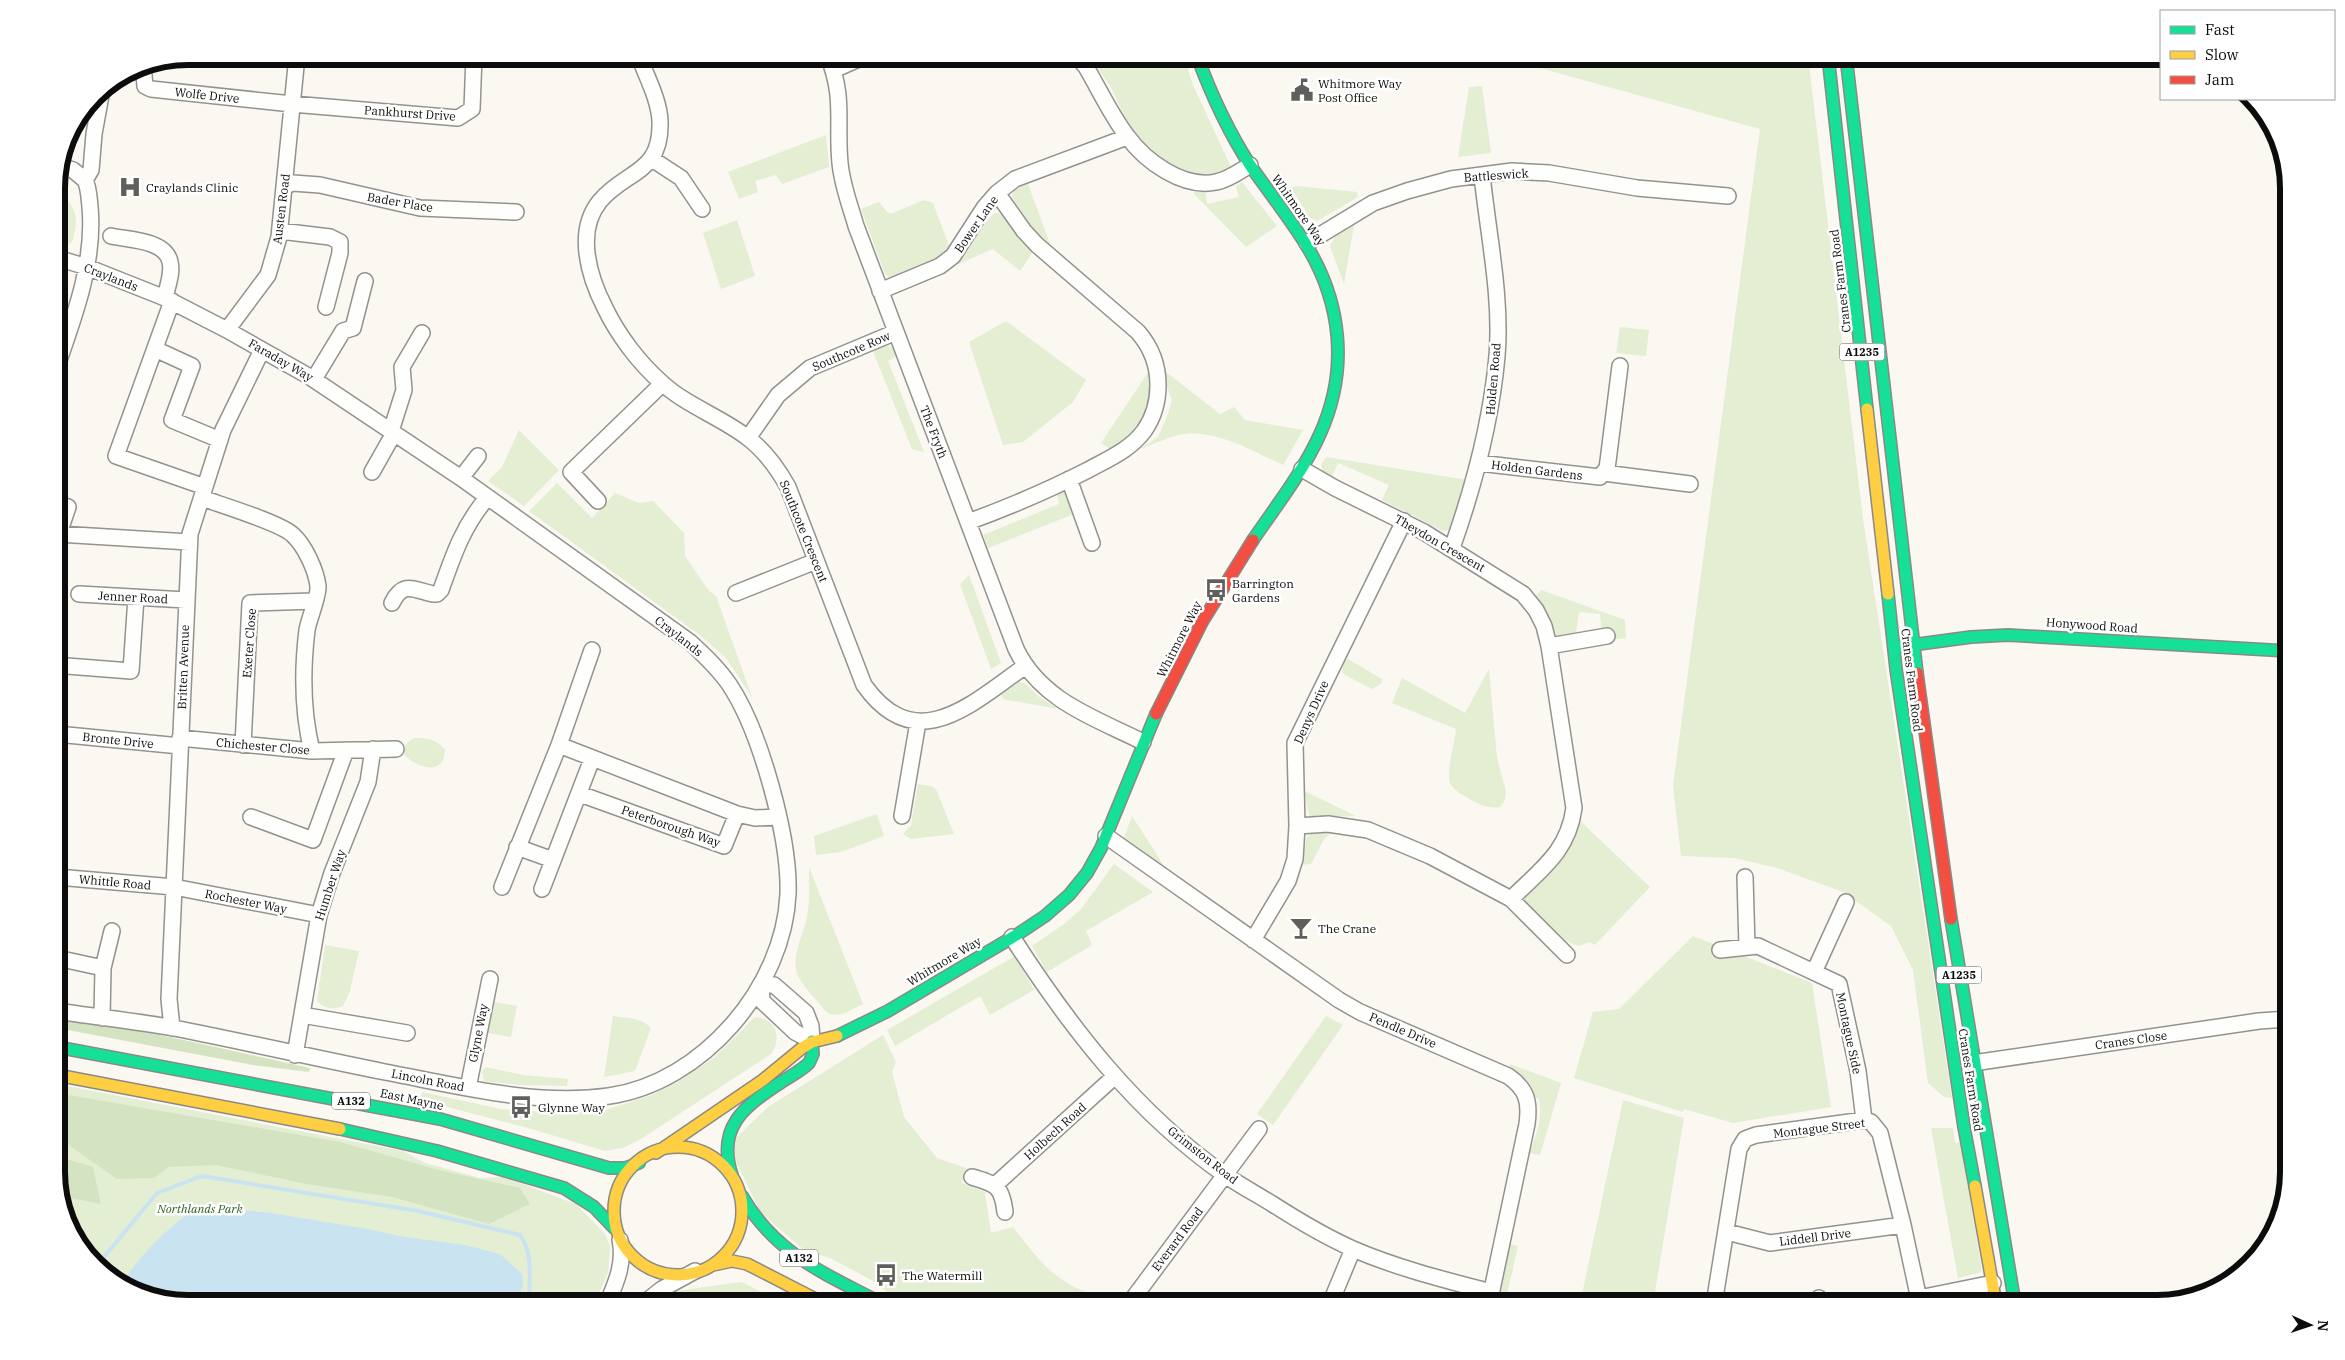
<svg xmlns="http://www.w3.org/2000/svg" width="2345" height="1360" viewBox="0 0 2345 1360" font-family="'IBM Plex Serif',serif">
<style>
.green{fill:#e3eed3}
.forest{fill:#d4e4c2}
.water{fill:#cae3f1}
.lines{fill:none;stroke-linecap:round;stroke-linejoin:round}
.stream{stroke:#cae3f1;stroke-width:4}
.street-casing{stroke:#93928f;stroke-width:18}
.fast-casing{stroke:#8a8986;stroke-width:14}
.slow-casing{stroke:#8a8986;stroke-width:14}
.jam-casing{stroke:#8a8986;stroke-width:14}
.street{stroke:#fefefd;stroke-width:15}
.fast{stroke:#16e098;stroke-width:11}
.slow{stroke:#ffcf43;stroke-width:11}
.jam{stroke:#f24e42;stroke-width:11}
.labels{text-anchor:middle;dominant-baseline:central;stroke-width:5;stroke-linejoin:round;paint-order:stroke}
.shield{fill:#fff;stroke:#555;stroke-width:1}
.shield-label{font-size:11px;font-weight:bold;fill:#0c0c0c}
.poi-label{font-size:12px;fill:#0c0c0c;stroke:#fff;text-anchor:start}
.street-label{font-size:12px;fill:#0c0c0c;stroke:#fff}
.park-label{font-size:12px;font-style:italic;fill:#2e5e22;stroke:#fff}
.rim{fill:none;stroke:#0c0c0c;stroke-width:6}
</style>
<rect width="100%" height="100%" fill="#faf8f1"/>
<path class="green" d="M1088,56h96l9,29 38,82c-45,22 -80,-8 -103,-46 -8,-11 -12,-25 -19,-37 -7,-10 -14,-19 -21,-28z
M1497,56h311l55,463 89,579 -8,-1 -16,-14 -15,-113 -22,-44 -48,-34 -66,-24 -43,-10 -53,-2 -8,-70 87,-657z
M1482,86l9,67 -33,4 11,-70z
M826,135l3,32 -47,17 -6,-9 -21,6 3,11 -19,7 -11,-27z
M1242,182l35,44 -31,21 -52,-53 1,-3h10l2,13 32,-7 -3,-11z
M1028,184l24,65c-16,-16 -31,-31 -40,-53l2,-6z
M1297,186l60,6 1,5 -41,24 -7,-3 -19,-30z
M57,188l2,1c17,22 21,25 13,53l-9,5 -6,-1z
M924,200l9,3 18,48c-9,8 -43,27 -55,28 -4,0 -8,-2 -11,-5l-24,-65 18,-7 9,11h5z
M995,213l7,1 4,4 27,34 -13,19 -27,-22 -37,16c14,-13 27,-44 39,-52z
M737,220l18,56 -34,13 -18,-56z
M1354,225l-10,59 -14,-38 5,-9z
M57,271l11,6 -1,13 -3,4 -7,-3z
M1006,321l80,59 -13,22 -50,40 -20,3 -34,-103z
M1620,327l29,3 -3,26 -30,-3z
M886,346l7,1 4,9 -9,5 36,91 -12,-3 -39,-98z
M1149,371c6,20 1,49 -14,63 -7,7 -16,11 -23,16l-11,-7z
M1166,372l54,42 14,-7 11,13 58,10 -20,35c-31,-14 -69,-38 -105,-30 -14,4 -27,10 -40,15l20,-13 10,-23 4,-14 -5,-13z
M519,430l40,40 -35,36 -36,-25 14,-14z
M1326,457l141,23 -14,45 -3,5 -7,1 -61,-31 7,-15 -51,-22 -6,13 -9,-4 -2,-7z
M557,483l35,35 23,-25 24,10 14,-2 31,32 1,23 24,35 7,5 36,101 -26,-39 -25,-22 -172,-125z
M1060,490c9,3 11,16 14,24l-86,34 -5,-13 76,-31 -2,-12z
M969,575l32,88 -10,6 -31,-85z
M1541,590l84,30 1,18 -15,2 -9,-7 -2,-19 -21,-2 -3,20 -2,4 -16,2c-9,-7 -14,-29 -23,-41z
M1348,659l34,20 -1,5 -9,5 -27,-14 -3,-3 2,-12z
M1489,669l8,90 9,32 -1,9 -5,7c-11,2 -19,-2 -29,-7 -6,-5 -18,-9 -21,-17 -4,-11 5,-42 6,-54l-64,-26 10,-25 63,35z
M1019,682l6,1 13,13 20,13 -55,-10 -2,-4z
M414,738c13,0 22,1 31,12 -1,27 -27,18 -41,5 -1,-9 2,-12 10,-17z
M918,784l13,2 5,3 18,45 -43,5 -8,-5 8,-9z
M1304,791l52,25 -41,1 -6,-2z
M877,814l7,22 -43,16 -25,3 -2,-19z
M1132,816l34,53 -43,-29z
M1580,821l70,66 -55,58 -5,-3 -12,4 -11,-5 -4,1 -40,-41 1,-4 39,-38 8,-13z
M1314,831h18l-9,10 -12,23 -11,1 7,-28z
M1114,864l39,28 -67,39 6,14 -45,27 -15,-26 32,-22 17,-15z
M809,867l54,137c-11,5 -25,16 -37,8 -8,-11 -20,-22 -27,-34 -10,-18 4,-42 8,-60 3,-17 2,-34 2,-51z
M1693,936l119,47 19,124 -98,16 -49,-14 -1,3 -109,-34 19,-66 26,-3z
M325,945l34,6 -9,40 -7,15c-11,4 -18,3 -26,-5z
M1015,956l19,34 -44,25 -10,-19 -85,50 -8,-16z
M494,1002l23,4 -6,31 -23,-4z
M613,1016c13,2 28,1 38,12l-16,43 -31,6z
M1326,1016l17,9 -70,100 -16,-11z
M755,1017c20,1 28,20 16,37l-130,85 -18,9 -18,3 -77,-23 -108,-28 2,-8 79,17 57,4 44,-2 50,-16 29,-15 33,-22z
M883,1035l13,27 -4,10 12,45 33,41 29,10 -4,15 23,9 6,41 22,-6c25,32 39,53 78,67l-3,10h-186l-27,-22 -45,-24 -26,-8 -43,-37 -29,-59 5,-17 31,-30z
M1510,1064l51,19 -21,72 -11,-2c7,-15 14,-37 10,-53 -7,-6 -9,-14 -16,-20 -4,-4 -10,-7 -14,-10z
M485,1067l38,8 45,4 -1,7 -48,-1 -35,-4 -2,-9z
M57,1084l346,67 22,12 55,15 24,-1 72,27 29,30 5,12 -2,27 -14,31h-406l-66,-18 -48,-48 -17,-58z
M1623,1100l61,18 -31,186h-73z
M1931,1128h22l2,15 6,-1 21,130 -24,6z
M1509,1244l9,2 -13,58h-8z
M742,1282l43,22h-129l20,-13z"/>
<path class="forest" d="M57,1015l63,11 190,42 -1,4 -56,-7 -196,-37z
M57,1093l283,49 99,28 81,18 10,16 -41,20 -97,-27 -85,-13 -91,-19 -48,2 -14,11 -37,1 -60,-42z
M57,1156l36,11 8,37 -40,-8 -4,-16z"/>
<path class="water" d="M199,1206l72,7 97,16 36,8 61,8 35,9 22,20 1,11 -5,14 -21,1v4h-309l-66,-18c11,-26 53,-65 77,-80z"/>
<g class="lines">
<path class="stream" d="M99,1263l58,-70 45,-17 216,35 102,24c14,19 9,46 9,69"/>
<defs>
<path id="street" d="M639,56c7,20 20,43 21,65 2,53 -34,49 -60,80 -25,30 -11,76 5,107 13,27 34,55 57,75 25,23 59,34 86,55 17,13 30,31 40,49l76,198c52,73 107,19 160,-18
M828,56c17,42 8,66 12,107 2,22 10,42 16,63l160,423c25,52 79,69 127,93
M1077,56l9,11c13,22 25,48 41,69 18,25 56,53 89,46 12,-2 24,-11 34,-17
M143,65l2,21 6,3 141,15 166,14 14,-9 2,-53
M834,70l31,-14
M652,159l29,19 21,31
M60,166l13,4 12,10
M285,186l8,-3 27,2 100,23 96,4
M280,231l50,6 10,5v11l-14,54
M111,236c18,4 55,4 59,26 3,11 -3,25 -5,36
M1307,243l66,-40 34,-12 44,-12 61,-8 37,2 88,15 91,8
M57,258l30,9 78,31 62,32 83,47 151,101 229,164c14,13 28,26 39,42 31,46 61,154 59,210 -4,93 -86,189 -179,202 -75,10 -150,-10 -224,-24 -70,-14 -140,-30 -211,-44 -38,-7 -78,-11 -117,-17
M880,291l60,-25 13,-10 31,-48 13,-15 18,-14 112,-42
M172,301l-56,155 89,31
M227,330l41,-55 11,-38 18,-181
M155,349l37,17 -20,54 48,20
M57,366c18,-51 38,-105 33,-159 -1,-9 -1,-19 -5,-27l6,-10 3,-36 8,-44
M314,379l29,-48 10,-3 12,-47
M391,431l13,-41 -2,-23 20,-34
M748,438l30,-43 32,-27 86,-36
M1479,463l121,14 7,-9 1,-7 12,-95
M372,472l22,-39
M1604,473l86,11
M461,478l17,-22
M1069,479l23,64
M202,498c19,7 79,25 91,37 12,11 23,35 25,51 1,10 -9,32 -11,44 -5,41 -5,81 5,121
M598,501l-27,-29 91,-88
M57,503l11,4 -11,32
M968,522c41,-15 81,-32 120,-52 20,-11 42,-20 56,-39 10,-14 14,-29 14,-46 0,-20 -7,-38 -20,-53l-101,-87 -13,-14 -27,-38
M58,534l131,8
M1452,548c22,-62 39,-125 45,-192 5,-59 -9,-122 -15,-181
M736,593l80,-32
M79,594l107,6
M392,603c11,-22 20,-14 41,-9h4l4,-4c12,-34 22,-64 46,-92
M1549,646l58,-10
M67,666l64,5 5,-74
M57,734l123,12
M180,738l132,13 84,-2
M243,745l7,-142 64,-2
M559,745l178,69 18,4 23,-1
M580,794l144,52 13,-32
M902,816l16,-94
M251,817l62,23 33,-90
M1297,826l31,-2 40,6 62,26 81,43c30,-30 57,-47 63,-91l-25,-162 -5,-20 -8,-16 -13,-16 -99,-62 -89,-44 -33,-19
M1106,836l233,164 21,12 148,64c19,13 22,26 19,48l-38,180
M517,847l36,13
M57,877l117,10 145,28
M1745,877l2,70
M502,887l57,-142 33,-95
M542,889l50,-130
M1511,899l56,56
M1012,937c58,90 124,176 213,238 16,11 33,20 49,30 25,16 52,32 79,44 44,19 92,31 138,43
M1253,940l35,-59 7,-22 2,-33 -2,-83 109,-222
M1720,950l38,-4 81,38 19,87 6,49
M57,958l46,10 -1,50
M103,968l9,-37
M1814,972l32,-70
M761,984l13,1 32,28 5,13 1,15
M761,984l1,17 33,31 17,9
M302,1015l105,18
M172,1028l-3,-29 21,-465 33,-104 39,-80
M295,1055l24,-140 13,-42 36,-91 5,-33
M1973,1063l286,-42 30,-2
M468,1088l22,-109
M972,1177c24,7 30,9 33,35
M995,1185l119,-108
M1727,1232l43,11 133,-18
M1819,1298l1,6
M1919,1298l74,-15
M1105,1302l9,2
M607,1304c9,-21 18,-41 13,-64
M643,1304l19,-15 33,-18
M1129,1304l130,-175
M1330,1304l23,-55
M1714,1304l25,-155 6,-10 11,-4 108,-15 7,2 9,11 23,92 17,79"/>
<path id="fast" d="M1197,56c14,38 31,75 53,109 18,26 38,51 55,78 37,59 44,127 15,191 -17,38 -44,72 -67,106
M1828,56l39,353
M1846,56l71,617
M1888,594l8,75 68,458 11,59
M1897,647l74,-10 37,-2 281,16
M1951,919l64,385
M837,1036l51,-25 130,-77 27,-18 24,-21 18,-22 14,-25 55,-134
M57,1047l383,72 169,49h16l14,-5
M340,1129l97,22 127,37 30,19 20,21
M732,1175c-16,-47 12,-69 48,-92 10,-7 21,-12 29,-20l4,-9 -1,-13
M742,1196c34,59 84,78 141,108"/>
<path id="slow" d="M1867,409l21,185
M57,1075l283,54
M614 1211a64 64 0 1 1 128 0a64 64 0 1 1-128 0Z
M656,1153l107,-73 39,-32 10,-6 25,-6
M1975,1186l21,118
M713,1265l19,-4 15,3 78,40"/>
<path id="jam" d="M1917,673l34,246
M1156,714l46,-92 51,-82"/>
</defs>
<use href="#street" class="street-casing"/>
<use href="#fast" class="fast-casing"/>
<use href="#slow" class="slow-casing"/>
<use href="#jam" class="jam-casing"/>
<use href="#street" class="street"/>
<use href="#fast" class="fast"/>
<use href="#slow" class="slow"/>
<use href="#jam" class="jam"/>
</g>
<defs>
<symbol id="civic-bare" viewBox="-9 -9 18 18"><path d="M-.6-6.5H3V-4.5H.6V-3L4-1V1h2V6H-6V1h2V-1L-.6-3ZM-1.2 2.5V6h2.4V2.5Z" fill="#5f5f5c" stroke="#fff" stroke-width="2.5" paint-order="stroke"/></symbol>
<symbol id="hospital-bare" viewBox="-9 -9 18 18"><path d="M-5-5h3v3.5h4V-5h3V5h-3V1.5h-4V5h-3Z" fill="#5f5f5c" stroke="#fff" stroke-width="2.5" paint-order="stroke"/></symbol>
<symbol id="bus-bare" viewBox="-9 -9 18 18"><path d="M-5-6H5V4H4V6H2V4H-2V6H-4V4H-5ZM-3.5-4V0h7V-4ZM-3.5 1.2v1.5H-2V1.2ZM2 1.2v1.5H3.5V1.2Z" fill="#5f5f5c" stroke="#fff" stroke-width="2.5" paint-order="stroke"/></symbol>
<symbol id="bar-bare" viewBox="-9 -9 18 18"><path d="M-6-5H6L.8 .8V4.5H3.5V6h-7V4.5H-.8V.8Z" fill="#5f5f5c" stroke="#fff" stroke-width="2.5" paint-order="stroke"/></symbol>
</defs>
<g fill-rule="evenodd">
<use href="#civic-bare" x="1286" y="74" width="32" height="32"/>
<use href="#hospital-bare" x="114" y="171" width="32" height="32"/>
<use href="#bus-bare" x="1200" y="574" width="32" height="32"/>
<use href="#bar-bare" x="1285" y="912" width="32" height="32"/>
<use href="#bus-bare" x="505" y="1091" width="32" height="32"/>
<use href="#bus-bare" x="870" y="1259" width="32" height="32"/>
</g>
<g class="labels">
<g class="shield">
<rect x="1839.5" y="343.5" width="45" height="17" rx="4"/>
<rect x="1936.5" y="966.5" width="45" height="17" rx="4"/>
<rect x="332" y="1092.5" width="38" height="17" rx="4"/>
<rect x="780" y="1249.5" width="38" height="17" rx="4"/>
</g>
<g class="shield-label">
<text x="1862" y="352">A1235</text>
<text x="1959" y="975">A1235</text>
<text x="351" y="1101">A132</text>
<text x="799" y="1258">A132</text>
</g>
<g class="poi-label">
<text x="1318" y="83">Whitmore Way<tspan x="1318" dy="14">Post Office</tspan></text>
<text x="146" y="187">Craylands Clinic</text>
<text x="1232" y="583">Barrington<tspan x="1232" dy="14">Gardens</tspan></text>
<text x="1318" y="928">The Crane</text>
<text x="538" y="1107">Glynne Way</text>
<text x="902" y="1275">The Watermill</text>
</g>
<g class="street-label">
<text transform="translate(207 95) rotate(6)">Wolfe Drive</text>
<text transform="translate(410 113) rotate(4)">Pankhurst Drive</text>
<text transform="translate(1496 175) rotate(-4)">Battleswick</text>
<text transform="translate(400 202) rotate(10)">Bader Place</text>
<text transform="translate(281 209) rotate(-83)">Austen Road</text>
<text transform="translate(1299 210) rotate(55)">Whitmore Way</text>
<text transform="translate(976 224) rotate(-55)">Bower Lane</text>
<text transform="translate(111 277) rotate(21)">Craylands</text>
<text transform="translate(1840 281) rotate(-97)">Cranes Farm Road</text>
<text transform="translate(851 351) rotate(-23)">Southcote Row</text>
<text transform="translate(281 360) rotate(30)">Faraday Way</text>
<text transform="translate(1493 379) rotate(-85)">Holden Road</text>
<text transform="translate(934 432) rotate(69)">The Fryth</text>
<text transform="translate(1537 470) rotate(7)">Holden Gardens</text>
<text transform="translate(804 531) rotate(68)">Southcote Crescent</text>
<text transform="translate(1440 543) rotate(30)">Theydon Crescent</text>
<text transform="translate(133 597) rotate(3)">Jenner Road</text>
<text transform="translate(2092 625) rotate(4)">Honywood Road</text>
<text transform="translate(679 636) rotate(38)">Craylands</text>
<text transform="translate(1179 639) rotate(-63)">Whitmore Way</text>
<text transform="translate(249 643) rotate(-86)">Exeter Close</text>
<text transform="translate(183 667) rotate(-88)">Britten Avenue</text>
<text transform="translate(1912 680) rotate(83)">Cranes Farm Road</text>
<text transform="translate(1311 712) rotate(-66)">Denys Drive</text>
<text transform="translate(118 740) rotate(6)">Bronte Drive</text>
<text transform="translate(263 746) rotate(5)">Chichester Close</text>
<text transform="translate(671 826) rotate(19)">Peterborough Way</text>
<text transform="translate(115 882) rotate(5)">Whittle Road</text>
<text transform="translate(330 885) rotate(-72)">Humber Way</text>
<text transform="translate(246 901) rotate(11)">Rochester Way</text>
<text transform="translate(944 961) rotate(-31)">Whitmore Way</text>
<text transform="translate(1403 1030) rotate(23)">Pendle Drive</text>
<text transform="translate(478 1033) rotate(-79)">Glyne Way</text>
<text transform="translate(1849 1033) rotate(78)">Montague Side</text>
<text transform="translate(2131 1040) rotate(-8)">Cranes Close</text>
<text transform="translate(428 1080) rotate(11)">Lincoln Road</text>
<text transform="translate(1971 1080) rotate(81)">Cranes Farm Road</text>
<text transform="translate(412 1099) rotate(12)">East Mayne</text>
<text transform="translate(1819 1128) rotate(-7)">Montague Street</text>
<text transform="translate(1055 1131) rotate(-42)">Holbech Road</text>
<text transform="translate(1203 1155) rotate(38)">Grimston Road</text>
<text transform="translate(1815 1237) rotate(-7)">Liddell Drive</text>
<text transform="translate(1177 1239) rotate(-53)">Everard Road</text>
</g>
<g class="park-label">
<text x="200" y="1208">Northlands Park</text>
</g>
</g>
<path d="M0 0H2345V1360H0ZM188 65H2157A123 123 0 0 1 2280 188V1172A123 123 0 0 1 2157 1295H188A123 123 0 0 1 65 1172V188A123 123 0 0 1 188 65Z" fill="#fff" fill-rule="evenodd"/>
<path class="rim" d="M188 65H2157A123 123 0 0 1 2280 188V1172A123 123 0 0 1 2157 1295H188A123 123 0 0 1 65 1172V188A123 123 0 0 1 188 65Z"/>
<rect x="2160" y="10" width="175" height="90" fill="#ffffff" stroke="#9e9e9e"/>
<rect x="2170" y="26" width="25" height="8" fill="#16e098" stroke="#9e9e9e"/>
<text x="2205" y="35" font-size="15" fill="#0c0c0c">Fast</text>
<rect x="2170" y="51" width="25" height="8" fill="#ffcf43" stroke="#9e9e9e"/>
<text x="2205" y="60" font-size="15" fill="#0c0c0c">Slow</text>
<rect x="2170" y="76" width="25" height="8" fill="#f24e42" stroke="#9e9e9e"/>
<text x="2205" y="85" font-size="15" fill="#0c0c0c">Jam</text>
<g transform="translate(2310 1325) rotate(93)" stroke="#ffffff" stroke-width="4" paint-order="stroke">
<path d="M0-4L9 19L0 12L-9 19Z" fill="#0c0c0c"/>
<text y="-8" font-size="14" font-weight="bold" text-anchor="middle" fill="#0c0c0c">N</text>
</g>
</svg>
